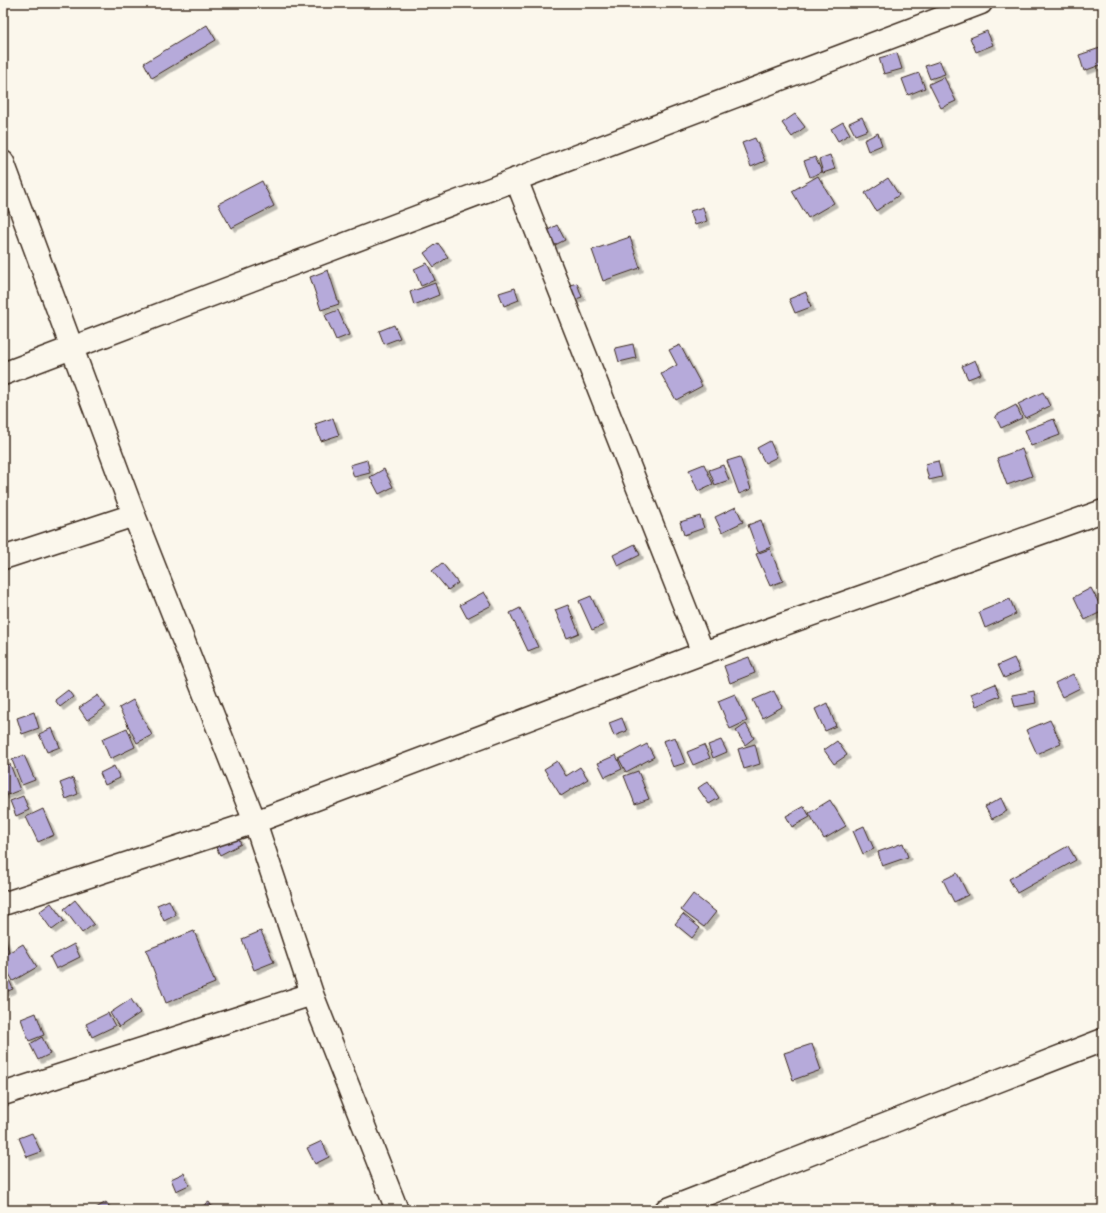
<svg xmlns="http://www.w3.org/2000/svg" width="1106" height="1213" viewBox="0 0 1106 1213" font-family="Mynerve,sans-serif">
<style>
.building{fill:#b6aada;stroke:#3b2a1e;filter:url(#shadow)}
.lines{fill:none;stroke-linecap:round;stroke-linejoin:round}
.minor-casing{stroke:#3b2a1e;stroke-width:25}
.minor{stroke:#fbf7ec;stroke-width:22}
</style>
<defs>
<filter id="shadow"><feDropShadow dx="3.5" dy="3.5" stdDeviation="0" flood-color="#0004"/></filter>
</defs>
<rect width="100%" height="100%" fill="#fbf7ec"/>
<filter id="ink" filterUnits="userSpaceOnUse"><feTurbulence type="fractalNoise" baseFrequency=".025" numOctaves="2"/><feDisplacementMap in="SourceGraphic" scale="8" xChannelSelector="R" yChannelSelector="G"/><feConvolveMatrix kernelMatrix="1 2 1 2 8 2 1 2 1" color-interpolation-filters="sRGB"/></filter>
<g filter="url(#ink)">
<path class="building" d="M207,25l9,15 -64,38 -8,-15z
M987,31l6,14 -17,7 -6,-14z
M1103,47v17l-19,7 -5,-16z
M897,53l5,16 -18,5 -5,-16z
M940,61l5,13 -15,5 -5,-13z
M919,73l6,15 -17,7 -6,-16z
M944,77l12,24 -15,7 -12,-24z
M795,114l10,13 -13,10 -10,-14z
M862,117l6,13 -13,5 -6,-12z
M843,122l7,12 -12,7 -7,-12z
M878,133l4,12 -14,6 -4,-11z
M755,138l10,23 -14,6 -9,-24z
M830,155l5,14 -12,4 -4,-14z
M815,157l7,15 -12,5 -6,-16z
M818,176l16,27 -26,15 -16,-27z
M888,178l11,17 -23,16 -11,-18z
M262,181l12,25 -43,22 -13,-24z
M703,207l4,14 -12,4 -5,-14z
M557,225l8,15 -16,8 -8,-14z
M630,237l10,31 -37,13 -11,-31z
M438,243l10,14 -14,10 -10,-14z
M427,263l8,17 -14,6 -7,-17z
M328,270l11,34 -18,6 -11,-33z
M435,283l4,12 -25,10 -4,-13z
M577,283l5,14 -17,6 -5,-15z
M515,288l4,12 -15,6 -5,-13z
M806,292l5,15 -16,6 -6,-14z
M338,310l11,25 -13,5 -11,-25z
M394,325l6,13 -16,6 -5,-13z
M633,344l3,14 -17,4 -4,-14z
M680,345l22,41 -26,14 -15,-26 16,-9 -8,-15z
M975,360l6,14 -13,5 -6,-13z
M1043,392l7,14 -25,12 -7,-14z
M1016,405l6,13 -21,10 -6,-12z
M333,418l6,17 -18,6 -6,-17z
M1054,419l6,16 -29,11 -6,-16z
M770,441l7,16 -12,6 -8,-15z
M1022,449l10,27 -25,9 -10,-27z
M740,457l11,32 -12,5 -12,-33z
M367,460l3,13 -16,4 -4,-12z
M938,461l4,16 -13,3 -4,-16z
M704,464l9,20 -15,7 -9,-21z
M723,465l6,15 -14,5 -6,-15z
M384,469l9,18 -14,7 -9,-17z
M736,507l7,15 -21,10 -7,-15z
M700,516l4,12 -20,7 -4,-13z
M761,520l10,27 -13,5 -10,-27z
M635,544l5,11 -22,11 -5,-11z
M770,549l13,32 -13,5 -14,-32z
M442,563l16,20 -10,7 -16,-19z
M1091,588l12,23 -18,9 -11,-23z
M484,592l8,13 -25,13 -7,-13z
M591,596l13,29 -12,5 -13,-29z
M1010,599l6,15 -31,14 -6,-16z
M568,605l11,28 -12,5 -12,-28z
M520,608l18,39 -10,4 -18,-38z
M749,657l6,16 -25,10 -6,-17z
M1014,658l6,13 -16,7 -6,-13z
M1073,674l7,14 -18,9 -7,-14z
M995,684l5,12 -24,10 -5,-12z
M68,690l5,7 -13,10 -5,-7z
M774,691l8,16 -20,11 -9,-18z
M1034,691l2,12 -21,4 -3,-12z
M735,694l12,27 -17,8 -12,-28z
M98,695l8,12 -19,13 -8,-12z
M133,700l19,35 -15,8 -18,-35z
M827,703l9,23 -11,5 -10,-22z
M34,712l5,16 -17,6 -5,-16z
M622,718l5,13 -13,5 -5,-13z
M1050,720l11,23 -24,11 -11,-24z
M746,724l8,14 -9,7 -9,-14z
M52,728l8,19 -13,5 -8,-18z
M127,728l8,19 -25,12 -8,-20z
M675,737l10,26 -12,4 -10,-26z
M721,740l6,12 -14,6 -5,-13z
M837,741l10,14 -13,9 -10,-14z
M647,744l7,13 -28,15 -7,-13z
M755,744l5,20 -16,5 -6,-20z
M704,745l6,13 -17,7 -6,-13z
M24,755l11,25 -13,5 -10,-25z
M616,755l6,14 -17,8 -7,-14z
M557,761l9,15 14,-9 8,12 -27,17 -17,-27z
M10,764l10,26 -15,6 -2,-4v-26z
M114,766l6,12 -15,7 -5,-12z
M638,771l11,28 -14,5 -11,-28z
M73,778l5,16 -12,5 -6,-16z
M708,781l11,17 -10,6 -11,-16z
M23,796l6,14 -13,6 -6,-15z
M1001,798l6,13 -15,8 -7,-12z
M830,800l16,26 -22,13 -15,-26z
M804,806l6,11 -18,10 -6,-11z
M43,809l11,26 -16,7 -12,-25z
M864,826l10,23 -11,5 -10,-23z
M234,831l7,13 -21,11 -7,-13z
M903,843l5,14 -26,9 -4,-14z
M1068,846l8,14 -59,33 -8,-14z
M957,873l11,22 -14,7 -11,-22z
M693,894l23,18 -12,15 -23,-17z
M75,900l19,24 -12,9 -18,-24z
M169,900l7,15 -12,6 -7,-16z
M51,903l13,18 -12,9 -13,-18z
M683,914l17,14 -8,10 -17,-14z
M194,931l21,52 -49,20 -20,-53z
M261,931l13,31 -20,8 -12,-31z
M3,935l6,16 -6,2z
M23,944l14,23 -24,14 -10,-18v-7z
M74,944l6,13 -24,12 -6,-12z
M8,977l5,12 -10,4v-14z
M131,999l9,14 -21,14 -9,-14z
M36,1013l8,22 -15,6 -8,-22z
M108,1013l7,13 -23,11 -6,-13z
M42,1037l8,17 -12,6 -8,-16z
M812,1044l9,26 -28,10 -9,-27z
M32,1133l9,19 -14,5 -8,-19z
M322,1141l7,16 -14,7 -8,-16z
M184,1173l5,12 -13,6 -5,-12z
M106,1202l6,8h-19z
M209,1202l5,8h-18z"/>
<g class="lines">
<defs>
<path id="minor" d="M3,162l131,353 121,307 57,172 85,216
M516,179l187,474
M3,374l978,-371
M3,558l131,-43
M3,904l252,-82 448,-169 400,-142
M3,1094l309,-100
M666,1210l437,-170"/>
</defs>
<use href="#minor" class="minor-casing"/>
<use href="#minor" class="minor"/>
</g>
</g>
<rect width="1106" height="1213" fill="none" stroke="#fbf7ec" stroke-width="16"/>
<rect x="8" y="8" width="1090" height="1197" fill="none" stroke="#3b2a1e" stroke-width="1.5" filter="url(#ink)"/>
</svg>
